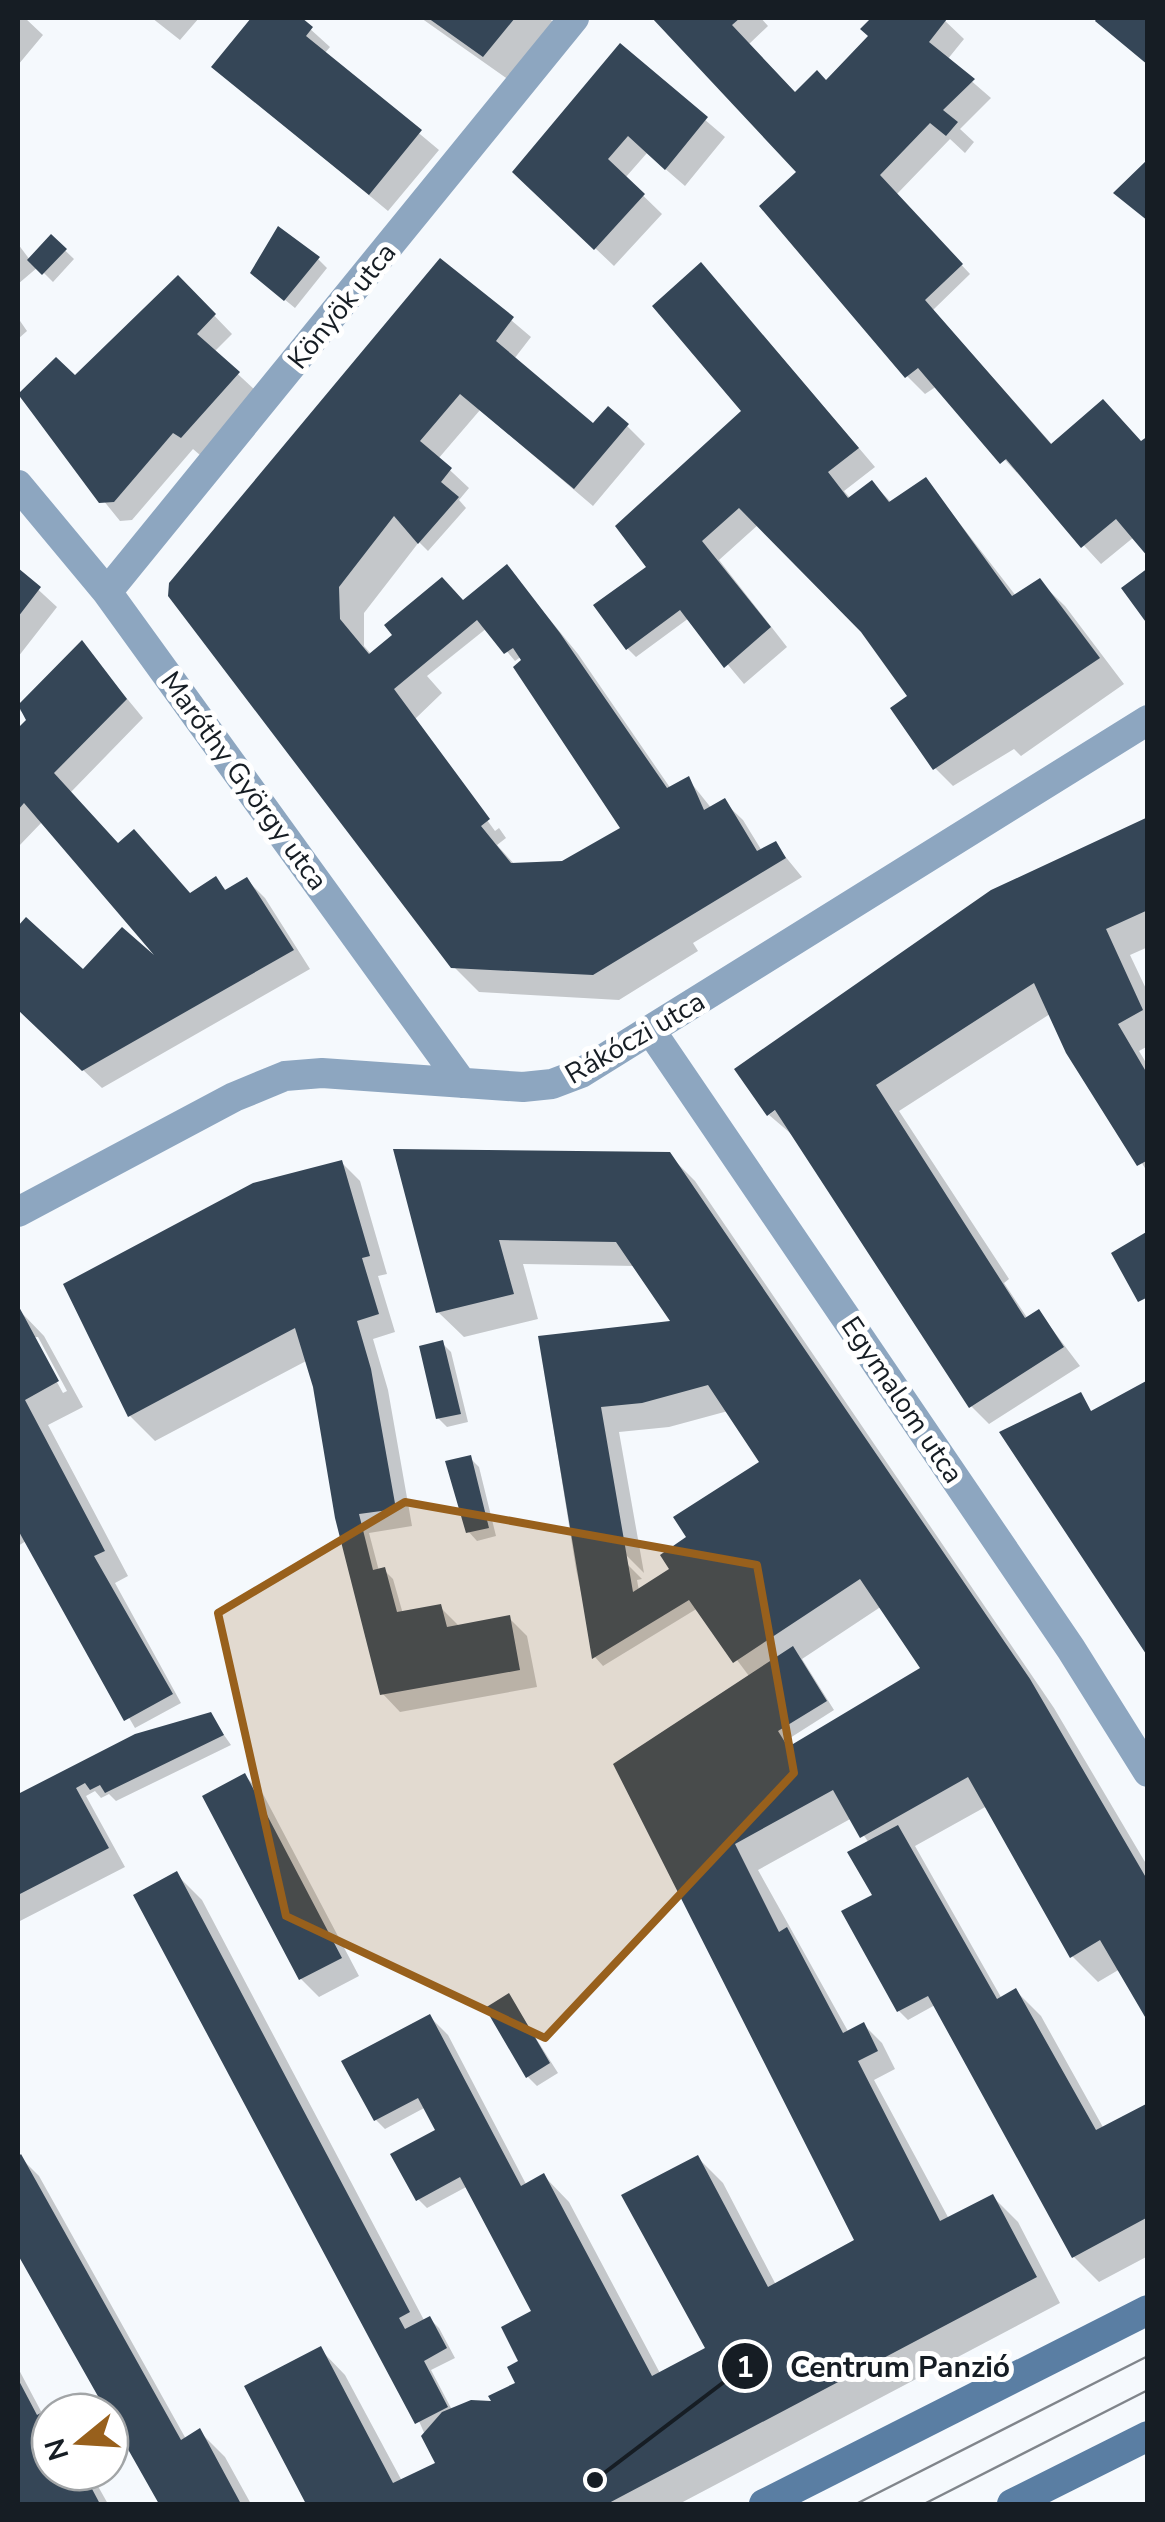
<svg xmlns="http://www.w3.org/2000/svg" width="1165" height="2522" viewBox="0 0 1165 2522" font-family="'Nunito Sans',sans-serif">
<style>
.shadow{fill:#0003;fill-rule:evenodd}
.building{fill:#354657;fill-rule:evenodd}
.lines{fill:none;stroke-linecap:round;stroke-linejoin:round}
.street{stroke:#8da6c0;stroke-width:30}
.secondary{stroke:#5a7ea3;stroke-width:30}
.tram{stroke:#80858b;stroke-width:2.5}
.marked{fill:#98601c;fill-opacity:0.2;stroke:#98601c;stroke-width:8;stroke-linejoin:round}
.labels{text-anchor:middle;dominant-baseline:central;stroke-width:10;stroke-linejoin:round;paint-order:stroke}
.street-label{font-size:28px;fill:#161d24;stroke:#fff}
.leader{fill:none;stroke:#161d24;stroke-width:4}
.callout-dot{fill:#161d24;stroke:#fff;stroke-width:4}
.mark-label{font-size:30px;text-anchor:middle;font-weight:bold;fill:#fff}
.callout-label{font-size:30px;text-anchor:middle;font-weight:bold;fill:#161d24;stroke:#fff;stroke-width:10;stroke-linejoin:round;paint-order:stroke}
</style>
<rect width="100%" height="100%" fill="#f5f9fd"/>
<path class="shadow" d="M18,18h7l18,17 -25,30z
M152,18h47l-19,22z
M254,18h44l32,29 -6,7 115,96 -51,61 -174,-144z
M421,18h128l6,6 -46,56z
M655,18h106l7,8 -20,19 48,50 30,-12 46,-46 -8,-8 10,-11h68l22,21 -17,21 44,38 -31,31 14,13 -9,11 -15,-14 -54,56 74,79 -37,36 201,227 -33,27 -164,-178 -12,8 -18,-18 -108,-204z
M620,47l105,90 -40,49 -38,-33 -22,25 37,36 -48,52 -99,-94z
M51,237l23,22 -21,23 -15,-15 -20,17v-40l12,16z
M318,259l9,9 -32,40 -33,-27z
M441,261l90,76 -17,22 80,67h33l18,18 -52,62 -113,-96 -42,49 31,29 -10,12 7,8 -38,43 -9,-9 -55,71v33l8,9 143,-78 63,77 93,135 17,-10 24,30 12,-7 19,18 19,31 13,-7 27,33 -109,66 5,8 -79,49 -140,-8 -26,-26 -282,-371zM487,628l28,33 7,-5 4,5 97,168 -60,35 -48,1 -18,-20 9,-7 -7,-10 -4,3 -81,-111 28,-27 -15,-17z
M178,278l54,56 -18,18 43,40 -57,63 -7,-6 -61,71 -12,1 -101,-125 37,-36 19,18z
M719,283l156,184 -31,24 7,8 21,-16 20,20 34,-23 90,116 23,-15 26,25 59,78 -103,72 -7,-7 -61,37 -18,-18 -25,-71 -48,-67 -103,-106 -40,36 68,87 -43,37 -55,-66 -53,39 -9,-9 19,-78 99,-159z
M18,318l9,13 -9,8z
M18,571l39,36 -39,50z
M82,644l61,74 -73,75 49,52 72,50 24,-16 13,13 19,-12 18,18 45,71 -208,119 -84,-80v-78l8,-9 57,52 74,-15 -114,-137 -25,26v-115l11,-12 -11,-12z
M1148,820v127l-18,8 18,38v53l-9,5 9,15v107l-98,-159 -151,97 110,168 -5,4 24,36 11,-7 41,54 -91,58 -18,-18 -175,-268 -27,-23z
M397,1152l272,3 26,26 359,527 94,159v150l-28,-48 -22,13 -26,-26 -85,-150 -72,40 87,153 14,-8 25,25 63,113 44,-24v151l-49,26 -25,-25 -139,-252 -27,15 -9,-9 -55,-99 31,-16 -6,-53 -17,-25 -94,52 91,163 15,-8 18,18 13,26 -21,11 75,139 44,-22 25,25 42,81 -381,201h-370l-61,-117 72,-38 25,26 57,106 36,-17 -262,-590 26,26 223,422 5,-3 9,9 16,30 -24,12 20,38 45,-4 23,-20 2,-22 18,-40 -71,-136 -41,22 -9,-9 25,-59 -17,-33 -41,22 -9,-9 54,-103 18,18 79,151 17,-10 25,26 92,173 48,-27 -11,-190 25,25 53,102 82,-44 -142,-276 33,-289 -51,-68 -95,58 -8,-9 -19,-88 -25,-157 124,-89 -40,-57 -112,-2 15,55 -74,18 -26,-25zM728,1411l34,52 -90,107 -33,21 -2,-11 5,-1 -25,-25 4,-4 23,23 -25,-141 50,-5zM882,1606l41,63 -129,77 -4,-8 44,-28 -32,-51z
M342,1163l18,18 27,93 -9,2 17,56 -22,7 15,51 24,136 -43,7 10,38 5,-1 9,9 10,35 37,-7 20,20 49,-9 18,18 10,51 -137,25 -18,-19 -74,-333 -153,81 -25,-25z
M19,1310l25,26 39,71 -35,18 80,151 -13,7 66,120 -46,25 -109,-187 -8,5zM32,1337h6l29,54 -4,2z
M442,1343l9,9 17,70 -21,5 -9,-9z
M470,1458l9,9 17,69 -19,5 -9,-10z
M210,1715l21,30 -115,56 -7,-7 -8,4 -6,-7 -9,5 39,71 -107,55v-126l48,-26z
M245,1776l18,18 96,182 -40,21 -18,-18z
M509,1996l49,77 -21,13 -9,-9z
M21,2158l18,18 147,263 14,-7 25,25 26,47h-89l-144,-258z
M18,2368l25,47 7,-4 1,1 -1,60h40l18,32h-90z"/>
<path class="building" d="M251,18h51l11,9 -7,9 116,94 -53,65 -158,-128z
M428,18h87l-32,39z
M652,18h88l-8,7 63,67 22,-22 9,10 42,-44 -8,-7 11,-11 76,1 -18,23 46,37 -32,31 15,12 -12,14 -16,-13 -50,52 83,89 -38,36 126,144 52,-45 38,42 7,-5v121l-32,-38 -35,29 -75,-89 -6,5 -82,-96 -13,10 -146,-172 37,-34z
M1097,18h51v47l-53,-44z
M620,43l88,74 -43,53 -37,-34 -20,23 37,35 -51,56 -82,-78z
M1148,159v62l-35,-28z
M278,226l42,31 -36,44 -34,-28z
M51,234l16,15 -25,26 -15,-15z
M440,258l74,59 -18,24 97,82 15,-17 21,18 -55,65 -114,-95 -40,47 32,27 -11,14 18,15 -41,47 -24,-28 -55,71 1,32 29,35 23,-19 -8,-10 58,-48 21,23 44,-36 53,69 107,155 22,-12 15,34 21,-12 32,53 19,-10 10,17 -193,117 -142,-7 -283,-372 1,-13zM477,620l27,34 9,-6 8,12 -8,7 107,161 -58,33 -51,2 -30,-37 9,-7 -96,-130z
M701,262l158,186 -31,24 20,26 24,-18 17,22 37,-25 86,119 28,-18 60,80 -167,112 -43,-62 17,-12 -46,-64 -122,-124 -37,33 69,86 -47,41 -44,-58 -54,40 -33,-45 53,-38 -31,-41 126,-115 -89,-105z
M178,275l38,39 -19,20 43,38 -59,66 -8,-5 -59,69 -15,1 -81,-109 38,-37 19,18z
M18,568l23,19 -23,30z
M1148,568v57l-27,-37z
M82,640l45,59 -73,74 64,70 16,-14 56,64 26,-17 9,14 22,-13 47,73 -212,121 -64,-61v-84l8,-9 57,52 39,-42 32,28 -130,-152 -6,7v-82l8,-8 -8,-15z
M1148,817v93l-42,19 37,81 -25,14 30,51v85l-11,6 -71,-113 -32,-70 -158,102 149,233 14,-9 25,38 -95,61 -194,-298 -8,6 -33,-47 257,-179z
M393,1149l277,3 360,527 118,202v141l-48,-82 -30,18 -102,-181 -108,61 -27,-48 -98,54 44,88 8,-5 56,106 21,-11 14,29 -20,10 82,160 53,-27 44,83 -430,227h-301l-62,-118 77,-40 72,137 42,-20 -14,-27 21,-24 29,-12 20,1 -3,-5 27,-13 -8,-16 11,-6 -17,-34 30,-16 -71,-134 -44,24 -26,-47 45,-24 -17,-32 -44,23 -33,-60 89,-47 91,172 23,-13 108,203 53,-28 -84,-153 77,-40 70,132 86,-47 -241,-476 180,-118 34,55 -49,30 10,16 132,-79 -60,-89 -127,84 -44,-63 -97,59 -54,-323 132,-15 -54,-79 -117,-2 15,54 -78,19zM708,1385l51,77 -86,55 13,20 -26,18 9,14 -36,23 -32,-185 41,-4z
M342,1160l28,96 -8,2 17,56 -22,7 14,48 25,140 -37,5 14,56 12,-3 12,45 44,-8 6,23 63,-12 10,55 -140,25 -45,-177 -22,-131 -18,-59 -167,89 -65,-133 190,-101z
M1148,1231v66l-10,5 -27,-49z
M18,1305l41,76 -34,19 80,151 -11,5 79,138 -49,27 -106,-191z
M443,1340l18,74 -25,5 -17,-73z
M1148,1380v277l-149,-225 82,-40 10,19z
M471,1455l18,73 -23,5 -21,-72z
M211,1712l13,23 -119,58 -5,-8 -10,5 -5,-7 -9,5 33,60 -91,47v-101l117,-60z
M245,1773l97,185 -43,22 -97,-184z
M898,1825l99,174 19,-11 80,142 52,-27v114l-76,41 -144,-262 -31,16 -56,-101 31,-16 -25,-43z
M177,1871l233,441 -11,6 6,11 25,-13 17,32 -23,13 24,46 -33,17 -282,-529z
M509,1993l41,70 -24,15 -41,-70z
M21,2154l160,286 19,-12 41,76h-82l-141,-249v-98z
M18,2379l19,36 13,-7v64h33l17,32h-82z"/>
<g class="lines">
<path class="street" d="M18,485l89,107 355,491
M107,592l467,-574
M651,1031l420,618 77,123
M18,1212l216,-115 51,-21 37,-3 201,14 29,-3 29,-11 567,-353"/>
<path class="secondary" d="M764,2504l384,-194
M1012,2504l136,-68"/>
<path class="tram" d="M856,2504l292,-148
M924,2504l224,-114"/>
</g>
<path class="marked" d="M405,1502l352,63 37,208 -249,265 -259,-122 -68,-303z"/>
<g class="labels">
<g class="street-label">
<text transform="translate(342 306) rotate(-51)">Könyök utca</text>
<text transform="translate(244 781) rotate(54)">Maróthy György utca</text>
<text transform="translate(635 1038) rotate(-30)">Rákóczi utca</text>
<text transform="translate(902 1400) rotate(56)">Egymalom utca</text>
</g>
</g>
<path class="leader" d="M595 2480L745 2366"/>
<g class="callout-dot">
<circle cx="595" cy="2480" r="10"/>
<circle cx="745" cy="2366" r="25"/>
</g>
<g class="mark-label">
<text x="745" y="2377">1</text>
</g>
<g class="callout-label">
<text x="900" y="2377">Centrum Panzió</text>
</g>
<rect width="1165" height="2522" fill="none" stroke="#161d24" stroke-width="40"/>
<g transform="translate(80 2442) rotate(252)"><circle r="48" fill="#ffffff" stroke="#a2a5a7" stroke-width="2.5"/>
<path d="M0-8L18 38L0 25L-18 38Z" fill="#98601c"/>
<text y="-15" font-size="28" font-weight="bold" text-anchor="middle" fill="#161d24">N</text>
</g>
</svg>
